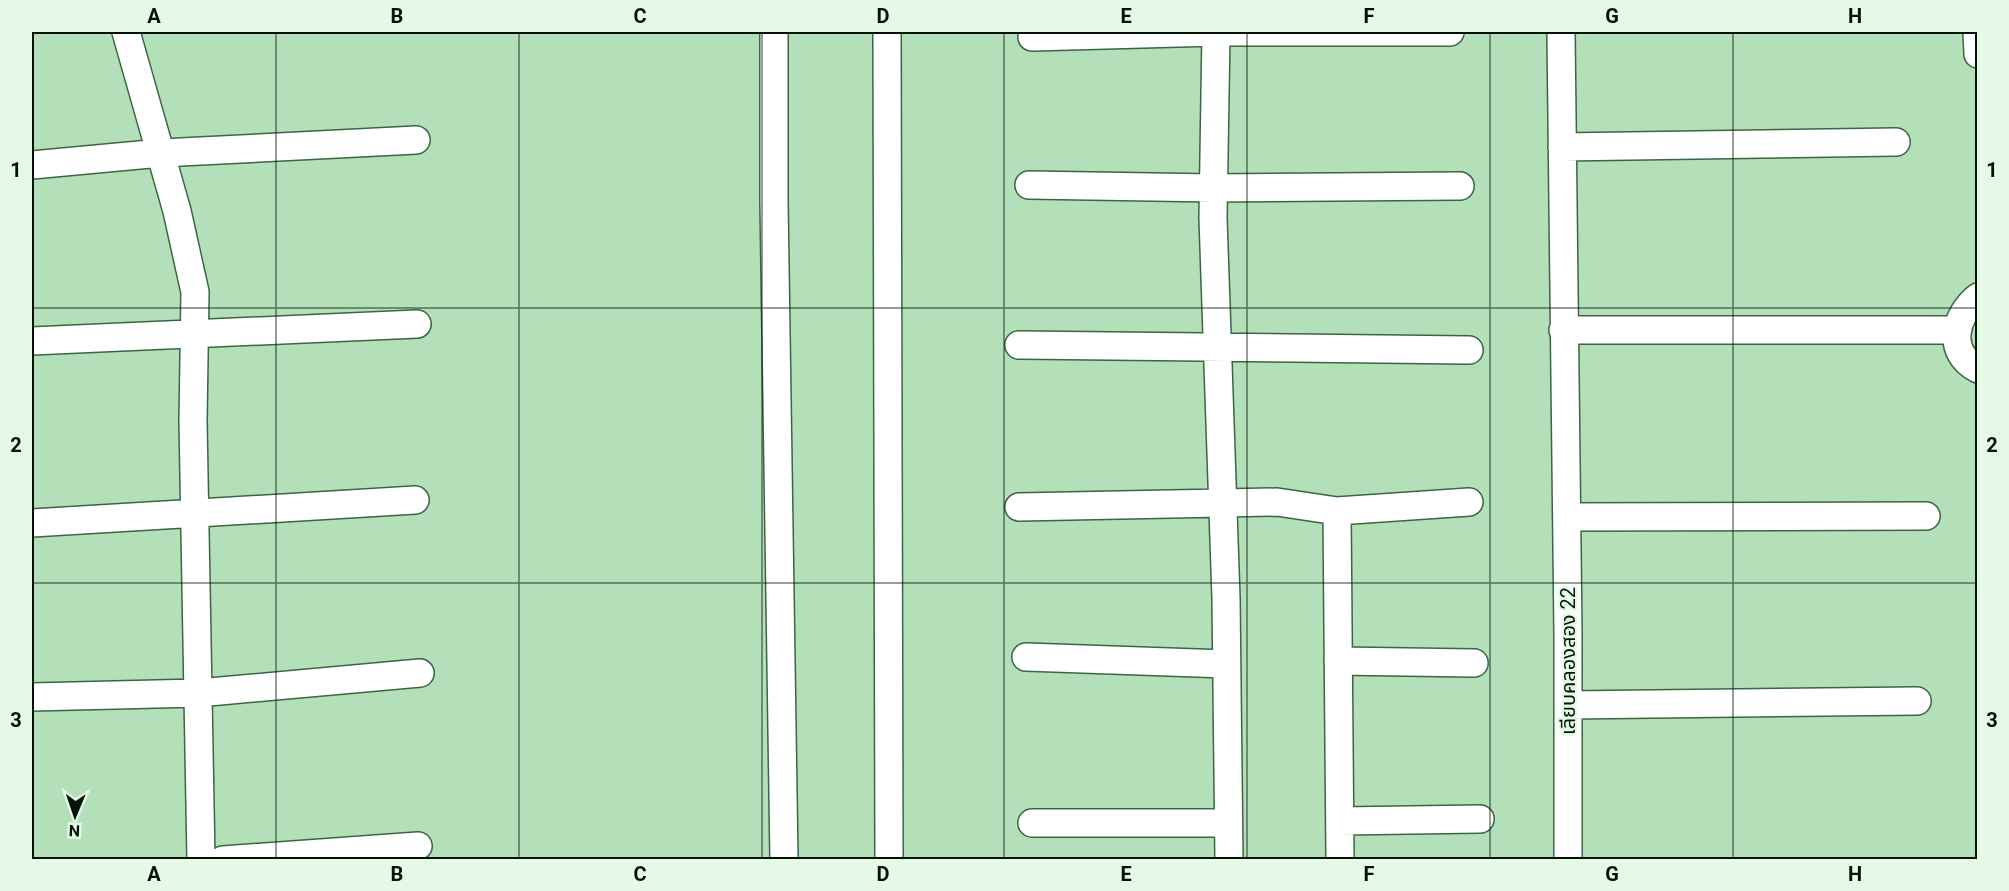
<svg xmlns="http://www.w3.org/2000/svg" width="2009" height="891" viewBox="0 0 2009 891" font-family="Roboto,'Noto Sans Thai',sans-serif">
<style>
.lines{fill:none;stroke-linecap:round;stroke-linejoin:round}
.minor-casing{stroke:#3c6543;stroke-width:30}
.minor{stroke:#fff;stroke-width:27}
.grid{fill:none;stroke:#031206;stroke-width:1.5;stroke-opacity:0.55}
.labels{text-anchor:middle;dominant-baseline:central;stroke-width:5;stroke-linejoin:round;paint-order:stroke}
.street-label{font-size:20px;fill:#031206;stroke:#e4fae7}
.neatline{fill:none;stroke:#031206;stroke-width:2}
.grid-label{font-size:20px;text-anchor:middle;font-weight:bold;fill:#031206}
</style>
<rect width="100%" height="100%" fill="#b3e0b9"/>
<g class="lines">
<defs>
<path id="minor" d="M126,32l51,179 18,81 -2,129 8,439
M774,32v169l10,659
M887,32l2,828
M1216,32l-3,186 13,380 3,262
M1561,32l7,602v226
M1977,32l1,22
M1032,37l184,-5h234
M1562,147l334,-5
M32,165l129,-12 255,-13
M1029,185l185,3 246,-2
M1978,297c-24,19 -32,56 0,72
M1563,330h393
M32,341l385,-17
M1019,345l450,5
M1019,507l258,-5 60,9 132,-9
M1337,511l3,349
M1567,517l359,-1
M32,523l383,-23
M1026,657l200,7
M1338,661l136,2
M32,697l166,-4 222,-20
M1568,705l349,-4
M1340,821l140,-2
M1032,823h196
M223,860l195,-14"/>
</defs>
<use href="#minor" class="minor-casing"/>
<use href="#minor" class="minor"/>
</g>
<path class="grid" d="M276,32v828M519,32v828M762,32v828M1004,32v828M1247,32v828M1490,32v828M1733,32v828M32,308h1946M32,583h1946"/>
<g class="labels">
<g class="street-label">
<text transform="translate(1568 661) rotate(-90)">เลียบคลองสอง 22</text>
</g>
</g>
<rect width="2009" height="891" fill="none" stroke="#e4fae7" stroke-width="66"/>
<g transform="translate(75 816) rotate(182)" stroke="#e4fae7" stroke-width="4.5" paint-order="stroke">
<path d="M0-4.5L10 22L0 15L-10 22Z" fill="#031206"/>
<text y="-9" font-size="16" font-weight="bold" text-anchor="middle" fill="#031206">N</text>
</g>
<rect x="33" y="33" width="1943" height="825" class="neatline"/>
<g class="grid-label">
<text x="154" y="23">A</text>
<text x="397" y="23">B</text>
<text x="640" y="23">C</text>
<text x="883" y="23">D</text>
<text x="1126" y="23">E</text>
<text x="1369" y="23">F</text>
<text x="1612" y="23">G</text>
<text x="1855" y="23">H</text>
<text x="16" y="177">1</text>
<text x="1992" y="177">1</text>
<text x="16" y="452">2</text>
<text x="1992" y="452">2</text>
<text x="16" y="727">3</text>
<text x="1992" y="727">3</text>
<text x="154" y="881">A</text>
<text x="397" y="881">B</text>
<text x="640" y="881">C</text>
<text x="883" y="881">D</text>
<text x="1126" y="881">E</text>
<text x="1369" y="881">F</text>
<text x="1612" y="881">G</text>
<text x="1855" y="881">H</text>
</g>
</svg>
